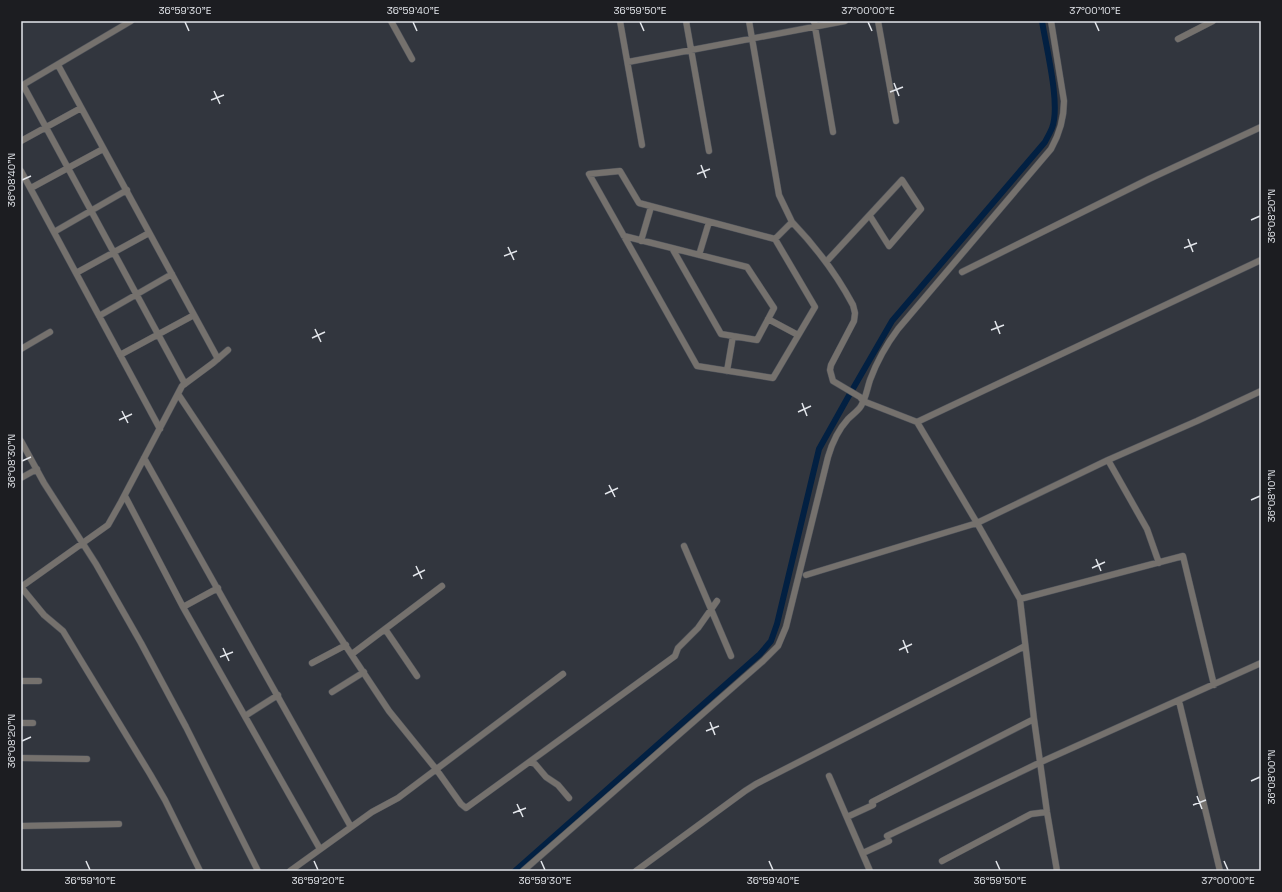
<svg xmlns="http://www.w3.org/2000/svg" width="1282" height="892" viewBox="0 0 1282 892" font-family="'Space Grotesk',sans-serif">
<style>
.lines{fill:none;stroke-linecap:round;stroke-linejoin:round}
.canal{stroke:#022042;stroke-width:6}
.minor-casing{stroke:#4e525a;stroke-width:7}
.minor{stroke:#75716d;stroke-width:6}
.ticks{fill:none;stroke:#e3e6eb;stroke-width:1.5}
.neatline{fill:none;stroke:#e3e6eb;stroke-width:1.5}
.ticks-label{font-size:10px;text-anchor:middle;fill:#e3e6eb}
</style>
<rect width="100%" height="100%" fill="#32363e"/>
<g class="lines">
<path class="canal" d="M515,871l245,-217 11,-13 6,-17 42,-175 28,-50 45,-78 153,-179c2,-4 5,-9 7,-14 9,-23 -6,-81 -10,-107"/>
<defs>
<path id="minor" d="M391,21l21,38
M620,21l22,124
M686,21l23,130
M749,21l30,174 13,27 -17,17
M814,21l19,111
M878,21l18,100
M1178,39l35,-18
M628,62l217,-41
M58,65l160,294
M23,85l162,299
M21,86l110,-65
M21,141l60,-33
M21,171l139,258
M620,171l19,32 136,36 40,68 -42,71 -76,-12 -108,-192z
M31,188l72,-39
M792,222c24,25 45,53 61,83l2,8 -1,8 -23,44 -1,5 3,11 27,16 3,4 54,21 60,101 43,76 14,120 13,93 10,59
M54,232l73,-42
M624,236l48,12 49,86 36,6 17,-32 -27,-41 -75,-19
M641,241l10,-34
M699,255l10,-33
M826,262l76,-82 19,29 -32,37 -19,-30
M962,272l187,-93 112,-52
M76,273l73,-40
M99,316l73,-42
M768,319l30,16
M21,349l29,-17
M120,355l74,-40
M727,371l6,-35
M178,394l211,317 47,58 25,35 5,4 209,-152 3,-8 20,-20 19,-27
M917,422l344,-162
M21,441l23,42 52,81 45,79 45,84 72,144
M144,458l207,369
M1108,460l39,69 12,34
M21,478l16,-9
M125,496l58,111 137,242
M684,546l47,110
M806,575l171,-52 131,-63 89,-39 64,-30
M21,587l23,28 19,16 87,143 15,26 35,71
M21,587l87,-62 13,-23 61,-116 31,-23 15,-13
M1020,599l163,-43 31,129
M183,607l35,-19
M385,629l32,47
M352,654l90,-68
M312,663l34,-18
M21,681h18
M332,692l32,-20
M1179,701l41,170
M245,716l33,-21
M21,723h12
M21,758l66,1
M530,762l5,2 11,13 12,8 11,13
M829,776l41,95
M872,802l162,-83
M847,817l26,-12
M21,826l98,-2
M887,836l154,-74 220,-99
M863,853l26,-12
M942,861l89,-47 16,-2
M290,871l82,-59 26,-14 165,-124
M523,871l240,-210 15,-15 8,-19 42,-170c4,-14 10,-27 20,-38 4,-4 10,-8 13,-13 5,-8 6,-17 9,-26 7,-19 16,-35 28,-51l153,-180c9,-16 13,-30 13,-48l-13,-80
M636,871l109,-80 11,-7 269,-138"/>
</defs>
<use href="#minor" class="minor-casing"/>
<use href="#minor" class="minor"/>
</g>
<path class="ticks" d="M185,22l4,9M413,22l4,9M640,22l4,9M868,22l4,9M1095,22l4,9M894,83l5,13M214,91l6,13M890,92l13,-5M211,100l13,-5M701,165l5,13M697,174l13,-5M22,180l9,-4M1251,220l9,-4M1188,239l5,13M508,247l6,13M1184,248l13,-5M504,256l13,-5M995,321l5,13M315,329l6,13M991,330l13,-5M312,338l13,-6M802,403l5,13M122,411l6,12M798,412l13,-6M119,420l13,-6M22,461l9,-4M609,485l6,12M605,494l13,-6M1251,500l9,-4M1096,559l5,12M416,566l6,13M1092,568l13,-6M413,576l12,-6M903,640l5,13M223,648l6,13M899,650l13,-6M220,657l13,-5M710,722l5,13M706,731l13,-5M22,741l9,-4M1251,781l9,-4M1197,796l5,13M517,804l6,13M1193,805l13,-5M513,813l13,-5M86,861l4,9M314,861l4,9M541,861l4,9M769,861l4,9M996,861l4,9M1224,861l4,9"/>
<rect width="1282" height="892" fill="none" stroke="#1c1d21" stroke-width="44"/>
<rect x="22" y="22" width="1238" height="848" class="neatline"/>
<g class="ticks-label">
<text x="185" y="14">36°59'30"E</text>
<text x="413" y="14">36°59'40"E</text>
<text x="640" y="14">36°59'50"E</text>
<text x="868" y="14">37°00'00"E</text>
<text x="1095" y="14">37°00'10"E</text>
<text transform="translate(11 180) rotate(-90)" y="4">36°08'40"N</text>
<text transform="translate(1271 216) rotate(-90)" y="4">36°08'20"N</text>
<text transform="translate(11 461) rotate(-90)" y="4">36°08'30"N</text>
<text transform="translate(1271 496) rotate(-90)" y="4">36°08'10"N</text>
<text transform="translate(11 741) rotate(-90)" y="4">36°08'20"N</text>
<text transform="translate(1271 777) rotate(-90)" y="4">36°08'00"N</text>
<text x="90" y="884">36°59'10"E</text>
<text x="318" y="884">36°59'20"E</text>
<text x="545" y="884">36°59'30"E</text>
<text x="773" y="884">36°59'40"E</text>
<text x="1000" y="884">36°59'50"E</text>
<text x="1228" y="884">37°00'00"E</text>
</g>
</svg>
